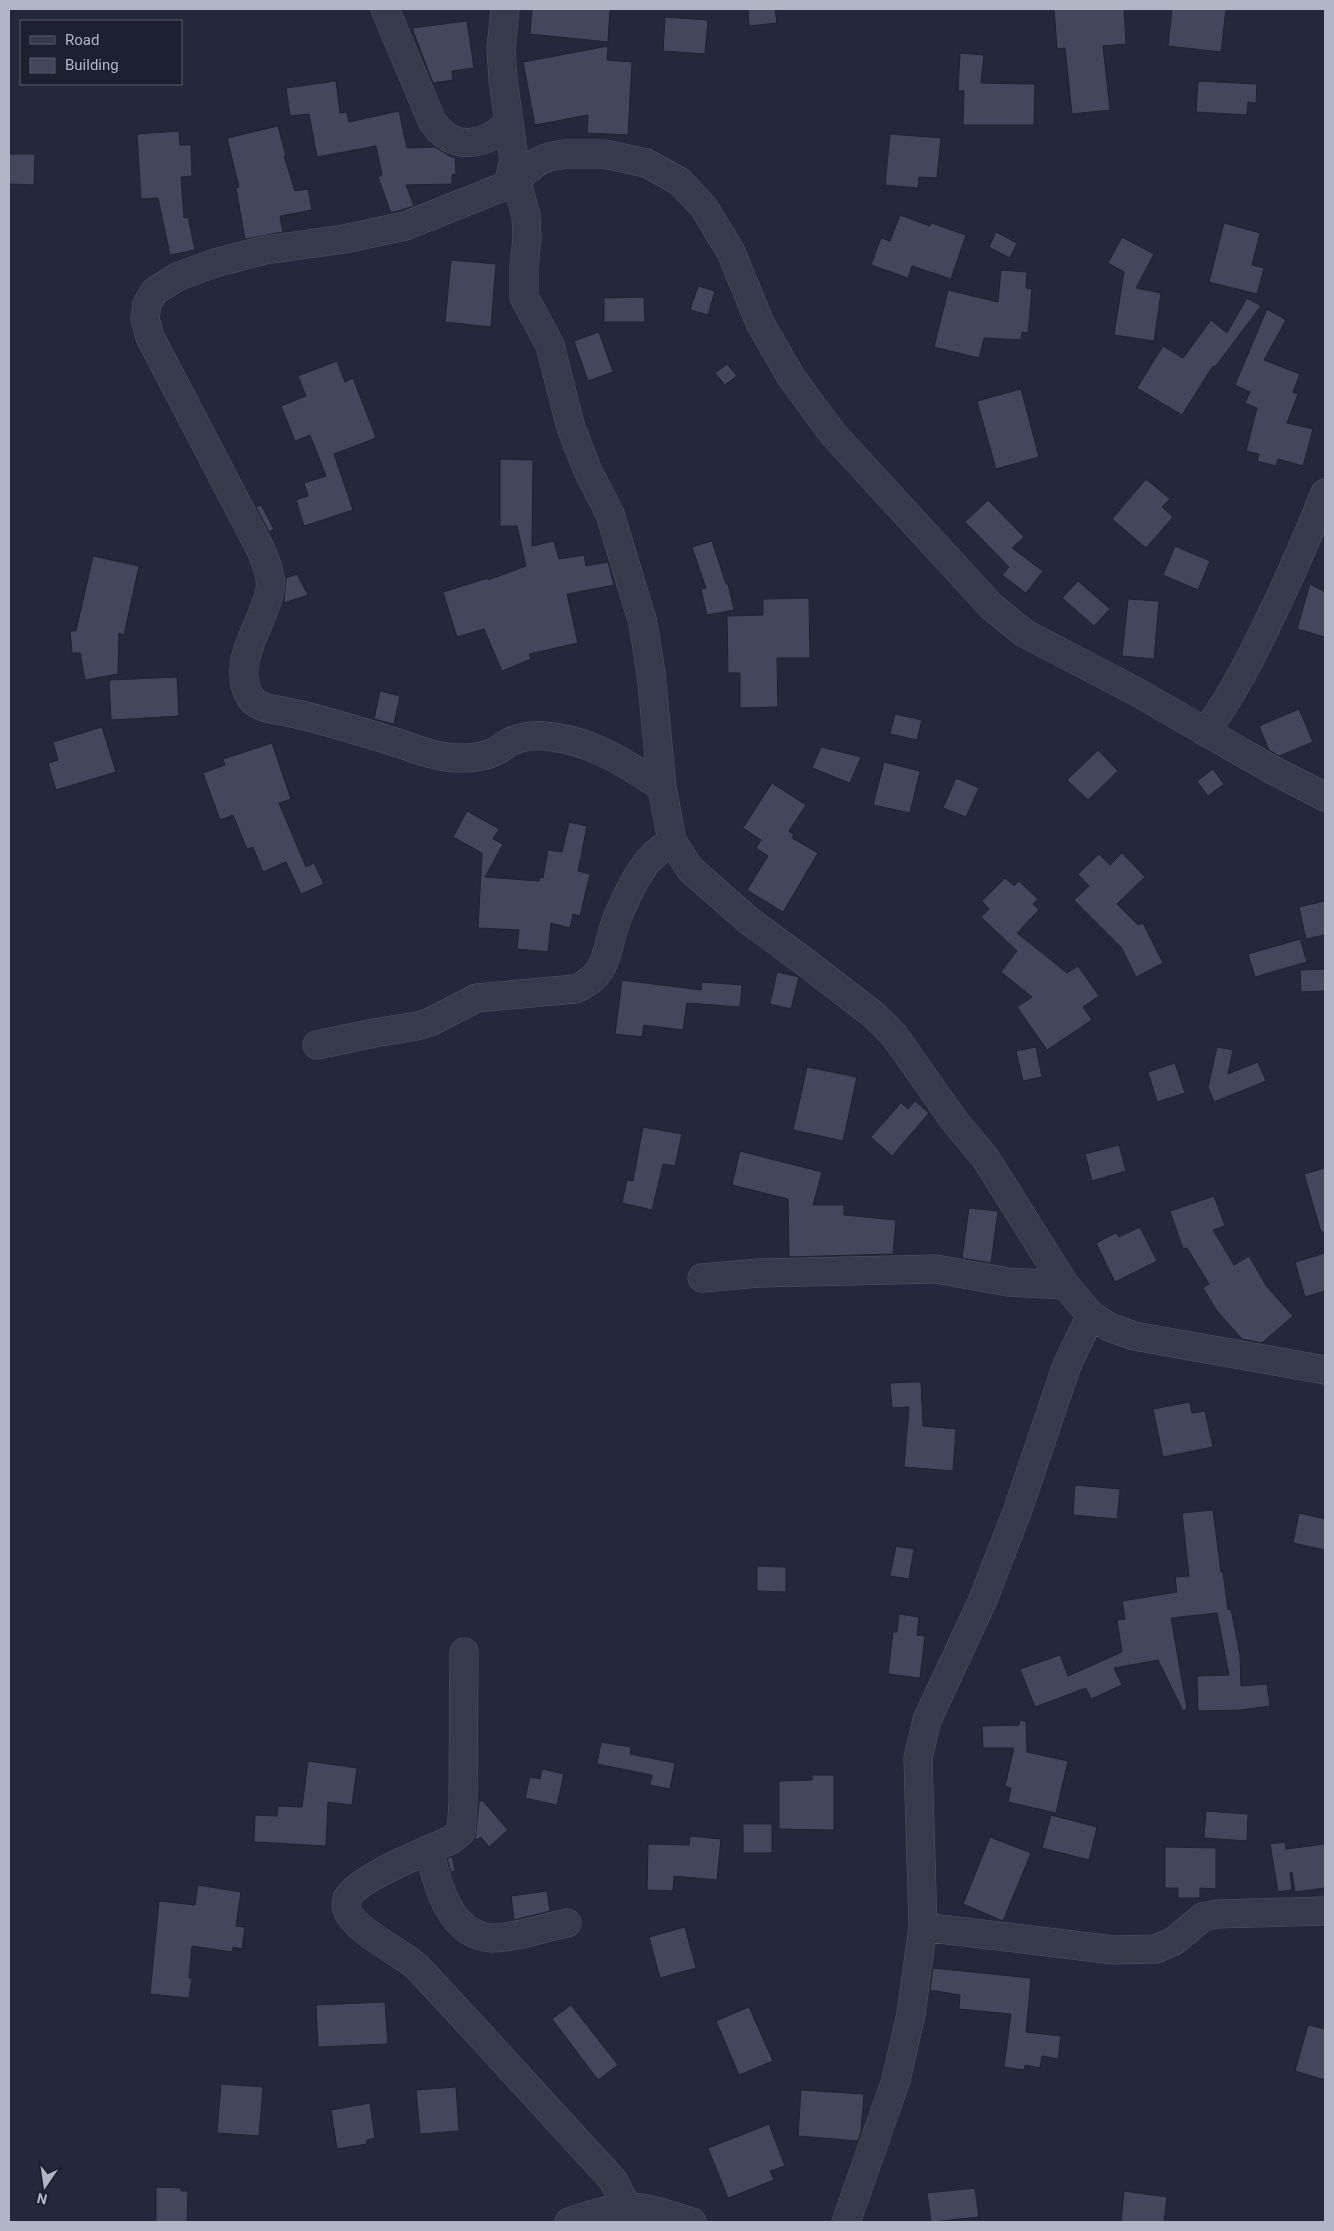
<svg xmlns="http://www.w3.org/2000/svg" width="1334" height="2231" viewBox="0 0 1334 2231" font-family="Roboto,sans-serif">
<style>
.building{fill:#42475c;stroke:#1e2231}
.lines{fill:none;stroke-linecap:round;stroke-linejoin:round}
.minor-casing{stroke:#515565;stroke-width:29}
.minor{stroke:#363b4b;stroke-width:28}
</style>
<rect width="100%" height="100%" fill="#23283a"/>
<path class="building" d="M532,9h78l-2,33 -78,-8z
M748,9h27l2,14 -28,3z
M1054,9h70l2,35 -23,2 7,64 -38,4 -7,-66 -8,1z
M1172,9h54l-5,43 -53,-6z
M665,17l43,3 -3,34 -42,-3z
M467,21l7,47 -22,3 1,9 -20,3 -21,-55z
M608,46l-1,14 25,2 -4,73 -41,-2 1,-18 -53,10 -12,-63z
M960,53l24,2 -3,28 54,1 -1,41h-71l1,-34h-6z
M336,81l4,32 7,-1 2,10 50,-11 8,37 28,-1 16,10h4l1,17 -4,1v9l-46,1 8,21 -23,7 -13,-36 4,-2 -6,-29 -59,11 -8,-43 -19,2 -4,-28z
M1198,81l59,3 -1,19 -8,-1 -1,13 -51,-3z
M278,126l8,30h-2l11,35 13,-2 4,21 -32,6 3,16 -38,7 -9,-51 3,-1 -12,-49z
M179,131l1,14h11l1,31 -11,1 3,41 4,-1 7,33 -25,5 -12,-57 -17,1 -4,-65z
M890,134l51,4 -4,40 -18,-1 -1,11 -33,-3z
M9,154h26l-1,31 -25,-1z
M900,215l30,11 1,-3 35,12 -15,44 -39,-13 -4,12 -37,-13 10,-27 9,3z
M1224,223l36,10 -8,32 12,3 -7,26 -48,-12z
M996,232l21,11 -7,15 -21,-11z
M1122,237l32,17 -18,34 25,5 -7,48 -40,-6 10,-63 -16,-9z
M451,260l45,4 -5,63 -46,-5z
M1001,270l26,2 -1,16 6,1 -4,44 -6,-1 -1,8 -37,-2 -5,20 -45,-11 14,-57 50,12z
M698,286l17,5 -7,24 -18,-5z
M644,297l1,25h-41v-24z
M1247,298l14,8 -46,61 -2,-1 -31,49 -45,-27 26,-42 20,12 28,-38 16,13z
M1267,309l19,11 -22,40 36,14 -7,18 5,2 -11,29 26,6 -10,37 -25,-7 -2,7 -19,-5 2,-7 -13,-3 11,-43 -12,-5 5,-11 -15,-7z
M599,332l14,40 -25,9 -14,-40z
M337,361l8,21 8,-4 23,60 -42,16 19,56 -49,16 -8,-26 12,-4 -4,-13 22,-7 -16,-41 -15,6 -14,-35 25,-10 -8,-20z
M727,364l10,12 -12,9 -10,-12z
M1021,389l18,68 -43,12 -19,-68z
M500,459l33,1 -1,86 22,-5 5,18 25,-4 2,11 22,-4 6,23 -47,9 11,49 -49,11 2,5 -29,12 -18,-42 -27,8 -14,-45 45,-14v2l38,-14 -9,-40h-17z
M1146,479l24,20 -8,8 11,10 -27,31 -34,-29z
M988,500l36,37 -12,11 31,23 -17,22 -24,-18 7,-8 -44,-45z
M261,505l13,24 -5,3 -13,-25z
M712,541l14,43h2l6,26 -27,5 -6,-26 5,-1 -14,-41z
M1175,546l35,15 -12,29 -35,-15z
M93,556l46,10 -15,69 -5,-2 -1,41 -33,6 -5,-27h-8l-2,-22h6z
M297,574l11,21 -24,8 2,-25z
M1078,581l32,28 -16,17 -32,-28z
M1310,584l15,8v45l-28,-8z
M809,598l1,60h-33l1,49 -38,1v-35h-12l-1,-57 36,-1v-16z
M1128,599l31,2 -5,58 -32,-3z
M177,677l2,39 -68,4 -2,-40z
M380,691l20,5 -6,28 -20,-5z
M1299,709l14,33 -34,14 -10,-6 -10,-24z
M895,714l27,6 -5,20 -27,-6z
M102,727l14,45 -60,18 -8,-27 10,-3 -5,-18z
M272,743l19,56 -12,4 27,64 8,-4 10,21 -23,10 -15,-32 -23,10 -10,-25 -6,2 -14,-34 -13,5 -17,-47 22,-8 -2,-6z
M821,747l40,10 -11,26 -38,-15z
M1098,750l20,21 -30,29 -21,-20z
M884,762l36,9 -10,42 -37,-8z
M1213,769l11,15 -16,12 -11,-15z
M956,778l23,10 -13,29 -23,-9z
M772,783l34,22 -17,26 5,4 -2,3 26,15 -35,59 -36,-22 21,-34 -12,-8 5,-8 -18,-12z
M467,811l32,18 -6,10 10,5 -18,33 54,4 1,-4 3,1 5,-28 14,2 7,-30 18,4 -9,45 12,3 -10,42 -7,-2 -3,14 -19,-5 -3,29 -31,-3 2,-19 -41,-2 4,-75 -29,-16z
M1122,853l23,24 -28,27 21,21 5,-2 20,40 -27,14 -15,-30 -47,-47 15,-14 -11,-12 21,-20 11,11z
M1005,878l9,8 5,-5 19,18 -5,5 6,6 -22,23 50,40 11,-7 21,30 -16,11 9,13 -45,30 -30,-43 15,-10 -31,-25 16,-21 -36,-34 8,-8 -7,-8z
M1325,901v34l-19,4 -7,-32z
M1300,939l7,23 -52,15 -7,-23z
M1325,969v22l-24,1 -1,-22z
M777,972l22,5 -8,32 -21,-5z
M622,980l79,10 1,-8 40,3 -2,22 -53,-4 -4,27 -39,-5 -2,12 -27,-3z
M1036,1047l6,30 -19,4 -7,-30z
M1217,1047l16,3 -5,24 30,-12 8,19 -52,21 -6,-15z
M1175,1063l10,30 -28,9 -9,-30z
M807,1067l50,10 -14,64 -50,-11z
M915,1101l14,12 -37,43 -21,-19 30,-34 7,6z
M643,1127l39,7 -7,32 -12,-2 -11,46 -30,-7 5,-23 6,1z
M1119,1145l7,26 -34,10 -7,-27z
M740,1151l82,21 -9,33h31v10l52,5 -3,34 -104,3 -1,-58 -56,-14z
M1325,1168v64h-4l-17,-58z
M1214,1196l11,30 -12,4 21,35 15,-9 18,31 26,29 -31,27 -20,-4 -25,-28 -14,-23 6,-4 -22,-36 -4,1 -13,-38z
M969,1208l29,3 -7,52 -29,-5z
M1140,1227l17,34 -42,21 -19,-39 20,-10 3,4z
M1325,1253v38l-20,6 -10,-35z
M911,1382h10l2,44 33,3 -3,42 -49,-4 5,-60 -17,1 -2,-25z
M1190,1402l2,11 13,-2 8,36 -50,10 -10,-48z
M1075,1485l45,4 -3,30 -44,-4z
M1213,1510l8,62h2l5,38 3,-1 9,46 1,31 26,-2 3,22 -29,4 -43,1 -1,-35 32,-1 -12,-62 -46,5 16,91 -4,2 -25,-51 -44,8 8,17 -31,14 -5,-11 -51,19 -15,-38 40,-14 8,21 54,-24 -5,-32 8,-1 -3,-18 55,-9 -2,-15 14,-1 -7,-63z
M1299,1513l26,6v31l-32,-7z
M896,1546l18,3 -5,30 -19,-3z
M757,1566l29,1v25l-29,-1z
M899,1614l20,3 -2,18 8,1 -5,42 -32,-4 5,-42h4z
M1020,1720l6,1 1,31 41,9 -12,52 -48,-11 3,-14 -6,-2 9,-38h-31l-1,-22 37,-1z
M601,1742l30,5 -1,7 45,9 -5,26 -20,-4 2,-10 -55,-11z
M308,1761l49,7 -5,37 -24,-3 -2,44 -72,-4 1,-27 22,1 1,-10 24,1z
M542,1769l22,5 -7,31 -32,-7 5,-21 10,2z
M812,1775h22v55l-55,-1v-48l33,-1z
M482,1800l26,30 -19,17 -8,-10 -4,3 -2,-2 4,-35z
M1206,1811l42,3 -1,27 -43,-3z
M1051,1815l46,12 -8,33 -47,-12z
M743,1824h29v29h-29z
M690,1836l31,3 -4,41 -43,-4 -1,15 -26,-1 1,-46 41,1z
M990,1837l41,16 -28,68 -40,-17z
M1285,1842l1,7 39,-5v44l-30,4 -3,-20 -2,1 2,17 -14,2 -8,-48z
M1165,1847l51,1v41l-16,-1v10h-22v-10h-13z
M452,1856l3,15 -4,1 -4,-13z
M198,1885l43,7 -5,34 9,1 -3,22 -9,-2 -1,5 -40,-6 -3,32h3l-3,20 -39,-4 9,-93 36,4z
M547,1891l3,20 -36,9 -3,-24z
M685,1927l11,41 -36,10 -11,-41z
M933,1968l98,10 -5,54 35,4 -3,23 -16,-3 -2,12 -15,-3 -1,5 -20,-3 7,-53 -52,-5 1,-14 -30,-5z
M385,2002l3,42 -70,3 -2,-42z
M571,2005l47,60 -20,15 -46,-61z
M749,2007l24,54 -34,14 -23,-54z
M1308,2025l17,4v51l-30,-9z
M221,2084l42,3 -4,49 -42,-3z
M456,2087l3,44 -39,3 -4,-44z
M801,2090l63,4 -3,37 -3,10 -60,-5z
M370,2103l5,35 -8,2v4l-30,5 -6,-39z
M769,2124l16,42 -15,5 4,9 -46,18 -20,-50z
M156,2187l25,1v3h7l-1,31h-31z
M975,2188l4,29 -48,5 -4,-29z
M1124,2191l43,6 -3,25h-43z"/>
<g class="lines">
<defs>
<path id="minor" d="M385,9l47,112c20,31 53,26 77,1
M505,9l-4,40 2,30 11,81 -6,25
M516,178l10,38 1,22 -3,29v30l26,48 21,83 17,43 22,43 33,109 8,50 11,114 10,54 18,28 58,51 61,45 66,51 19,19 59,84 33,40 79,126 26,30 18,12 25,9 191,34
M1205,732c28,-37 48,-78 68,-120 19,-39 36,-79 52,-119
M662,787c-33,-21 -68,-45 -109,-50 -13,-2 -28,-2 -41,4 -5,2 -10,7 -16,10 -10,5 -21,7 -32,7 -22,1 -43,-7 -63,-14 -36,-11 -72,-23 -109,-31 -15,-4 -36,-3 -43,-18 -18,-34 15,-72 21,-105 2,-14 -4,-27 -9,-40l-111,-213 -5,-18 2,-15 8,-13 22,-14 38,-14 50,-13 79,-11 61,-13 103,-41 31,-24 10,-4 15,-3h40l42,9 33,18 24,25 28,46 29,71 31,54 42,57 158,172 33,27 111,58 134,77 56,29
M317,1045l57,-12 43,-7 13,-4 47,-24 98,-9c36,-14 30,-42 43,-73 8,-19 20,-46 35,-60 6,-6 13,-10 19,-15
M702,1278l57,-5 177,-4 72,13 57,3
M464,1652l-1,151 -2,29 -10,8c-22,10 -96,39 -104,59 -9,25 55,53 70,68 66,70 130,142 196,213l14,27
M429,1850c8,33 20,85 62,88 20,1 55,-11 76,-15
M923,1927l191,23 42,-1 18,-8 29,-24 14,-3 108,-3
M569,2222c18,-6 38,-13 57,-15 19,-1 47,9 66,15
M846,2222l50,-142 15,-66 12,-87 -5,-169 9,-38 55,-118 35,-90 50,-147 24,-50"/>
</defs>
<use href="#minor" class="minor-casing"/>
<use href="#minor" class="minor"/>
</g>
<rect width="1334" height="2231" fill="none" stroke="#b1b5c6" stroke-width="20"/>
<rect x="20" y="20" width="162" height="65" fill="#1c202f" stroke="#585c6b"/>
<rect x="30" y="36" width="25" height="8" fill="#363b4b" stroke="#585c6b"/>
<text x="65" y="45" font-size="15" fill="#b1b5c6">Road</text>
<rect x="30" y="58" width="25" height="15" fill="#42475c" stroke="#585c6b"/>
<text x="65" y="70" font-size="15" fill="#b1b5c6">Building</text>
<g transform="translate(45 2186) rotate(193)" stroke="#1c202f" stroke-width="4" paint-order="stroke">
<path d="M0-4L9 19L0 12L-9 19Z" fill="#b1b5c6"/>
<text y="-8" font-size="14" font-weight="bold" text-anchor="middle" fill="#b1b5c6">N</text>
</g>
</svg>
